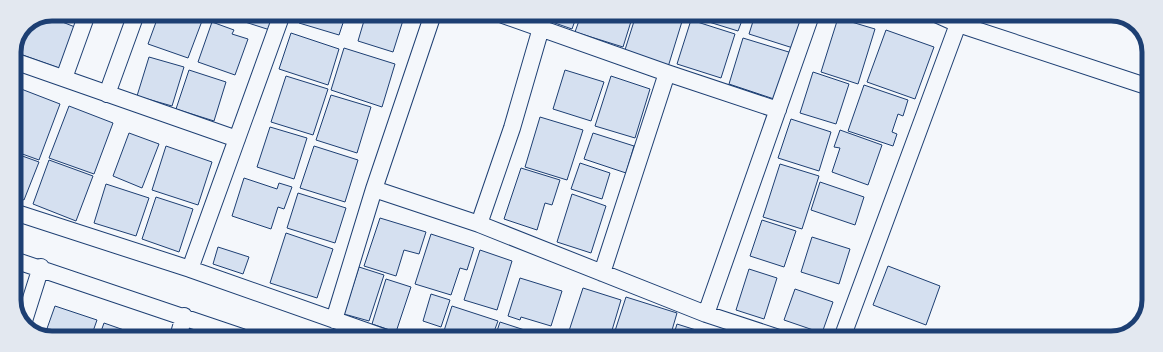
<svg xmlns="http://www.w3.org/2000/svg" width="1163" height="352" viewBox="0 0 1163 352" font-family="'PT Sans Narrow',sans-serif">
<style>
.building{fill:#d5e0f0;stroke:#1d3f73}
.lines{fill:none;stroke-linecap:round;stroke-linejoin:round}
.street-casing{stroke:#1d3f73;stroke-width:18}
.street{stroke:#f4f7fb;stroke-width:16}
.rim{fill:none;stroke:#1d3f73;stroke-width:5}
</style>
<rect width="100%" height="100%" fill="#f4f7fb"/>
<path class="building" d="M159,14h24l19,7 -14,37 -40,-14z
M220,14h55l-5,16z
M302,14h44l-7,21 -40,-12z
M366,14h39l-12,38 -35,-11z
M532,15h45l-5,14z
M581,15h52l-10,32 -48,-15z
M636,15h48l-16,52 -44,-14z
M697,15h47l-6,16 -42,-13z
M755,15h49l-11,33 -44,-14z
M47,16l28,11 -16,41 -45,-16 11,-27z
M838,18l37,11 -17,55 -37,-12z
M691,20l44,14 -14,44 -44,-14z
M212,22l22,8 -2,4 16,5 -13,36 -37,-13z
M886,30l48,17 -19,52 -48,-17z
M291,33l48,16 -11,36 -49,-16z
M743,38l49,15 -15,47 -48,-16z
M344,48l51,16 -13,43 -51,-17z
M149,57l35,10 -12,39 -35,-10z
M189,70l37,12 -12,39 -38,-12z
M565,70l39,12 -13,39 -38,-12z
M813,72l36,12 -13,40 -36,-11z
M286,76l42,13 -15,46 -42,-13z
M611,76l39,13 -15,49 -40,-12z
M864,85l44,15 -5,16 -5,-2 -6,18 5,2 -4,12 -45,-15z
M16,87l44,17 -21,56 -25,-9v-58z
M331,95l40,12 -14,46 -41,-13z
M69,106l44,17 -19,51 -45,-16z
M540,117l43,13 -16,50 -42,-13z
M791,119l40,13 -12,39 -41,-13z
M270,127l37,11 -13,41 -37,-12z
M840,130l42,15 -14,40 -36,-13 8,-24 -6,-1z
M129,133l30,11 -17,44 -29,-12z
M593,133l41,13 -8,27 -42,-14z
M166,146l46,16 -14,43 -46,-15z
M314,146l44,14 -13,42 -45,-14z
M14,153l25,9 -15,38 -10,-4z
M49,160l44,16 -17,45 -43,-17z
M580,163l30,10 -8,26 -31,-10z
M780,164l39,12 -17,53 -39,-12z
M521,168l39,12 -8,25 -7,-2 -8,27 -33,-11z
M244,178l33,11 2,-6 13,4 -8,22 -6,-2 -7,22 -39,-13z
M820,182l44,15 -9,28 -44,-15z
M106,184l43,14 -13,38 -42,-13z
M298,193l48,15 -11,35 -48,-15z
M572,194l34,12 -15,47 -34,-11z
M156,197l37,12 -14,43 -37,-13z
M380,218l46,14 -7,22 -15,-4 -8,26 -32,-10z
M762,220l34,11 -12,36 -34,-11z
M286,233l47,16 -16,49 -47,-15z
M431,234l43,14 -7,22 -7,-2 -9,27 -36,-11z
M812,237l38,12 -11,35 -38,-12z
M218,247l31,10 -6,17 -30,-10z
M480,250l32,11 -15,49 -33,-10z
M888,266l52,20 -14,39 -53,-20z
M359,267l25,8 -15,46 -25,-7z
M749,269l28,9 -13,41 -28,-9z
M520,278l42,13 -11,35 -30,-9 -1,3 -12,-4z
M386,279l25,8 -15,45 -24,-8z
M583,288l38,12 -11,37h-32l-10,-3z
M14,289l8,3 -4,13 6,2 -4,11 -6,-15z
M795,289l38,13 -11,31 -38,-13z
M431,294l19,6 -9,27 -18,-6z
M626,297l51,16 -7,24h-57z
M55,306l42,14 -6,17h-47z
M452,306l46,15 -6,16h-50z
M500,322l46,15h-51z
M104,323l40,14h-45z
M677,324l41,13h-45z"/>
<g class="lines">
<defs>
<path id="street" d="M503,15l164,58 111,37
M938,15l20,9 191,63
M14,61l223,78
M64,78l23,-64
M107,94l29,-80
M374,189l105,35 227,90 73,24
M14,212l176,57 193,68
M479,224l33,-96 29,-100
M14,260l228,77
M190,269l92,-255
M602,273l65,-200
M706,314l105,-299
M334,320l40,-131 59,-175
M23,324l18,-57
M178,337l6,-21
M842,338l116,-314"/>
</defs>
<use href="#street" class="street-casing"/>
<use href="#street" class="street"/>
</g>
<path d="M0 0H1163V352H0ZM52 21H1111A31 31 0 0 1 1142 52V300A31 31 0 0 1 1111 331H52A31 31 0 0 1 21 300V52A31 31 0 0 1 52 21Z" fill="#e3e8f0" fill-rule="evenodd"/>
<path class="rim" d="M52 21H1111A31 31 0 0 1 1142 52V300A31 31 0 0 1 1111 331H52A31 31 0 0 1 21 300V52A31 31 0 0 1 52 21Z"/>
</svg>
